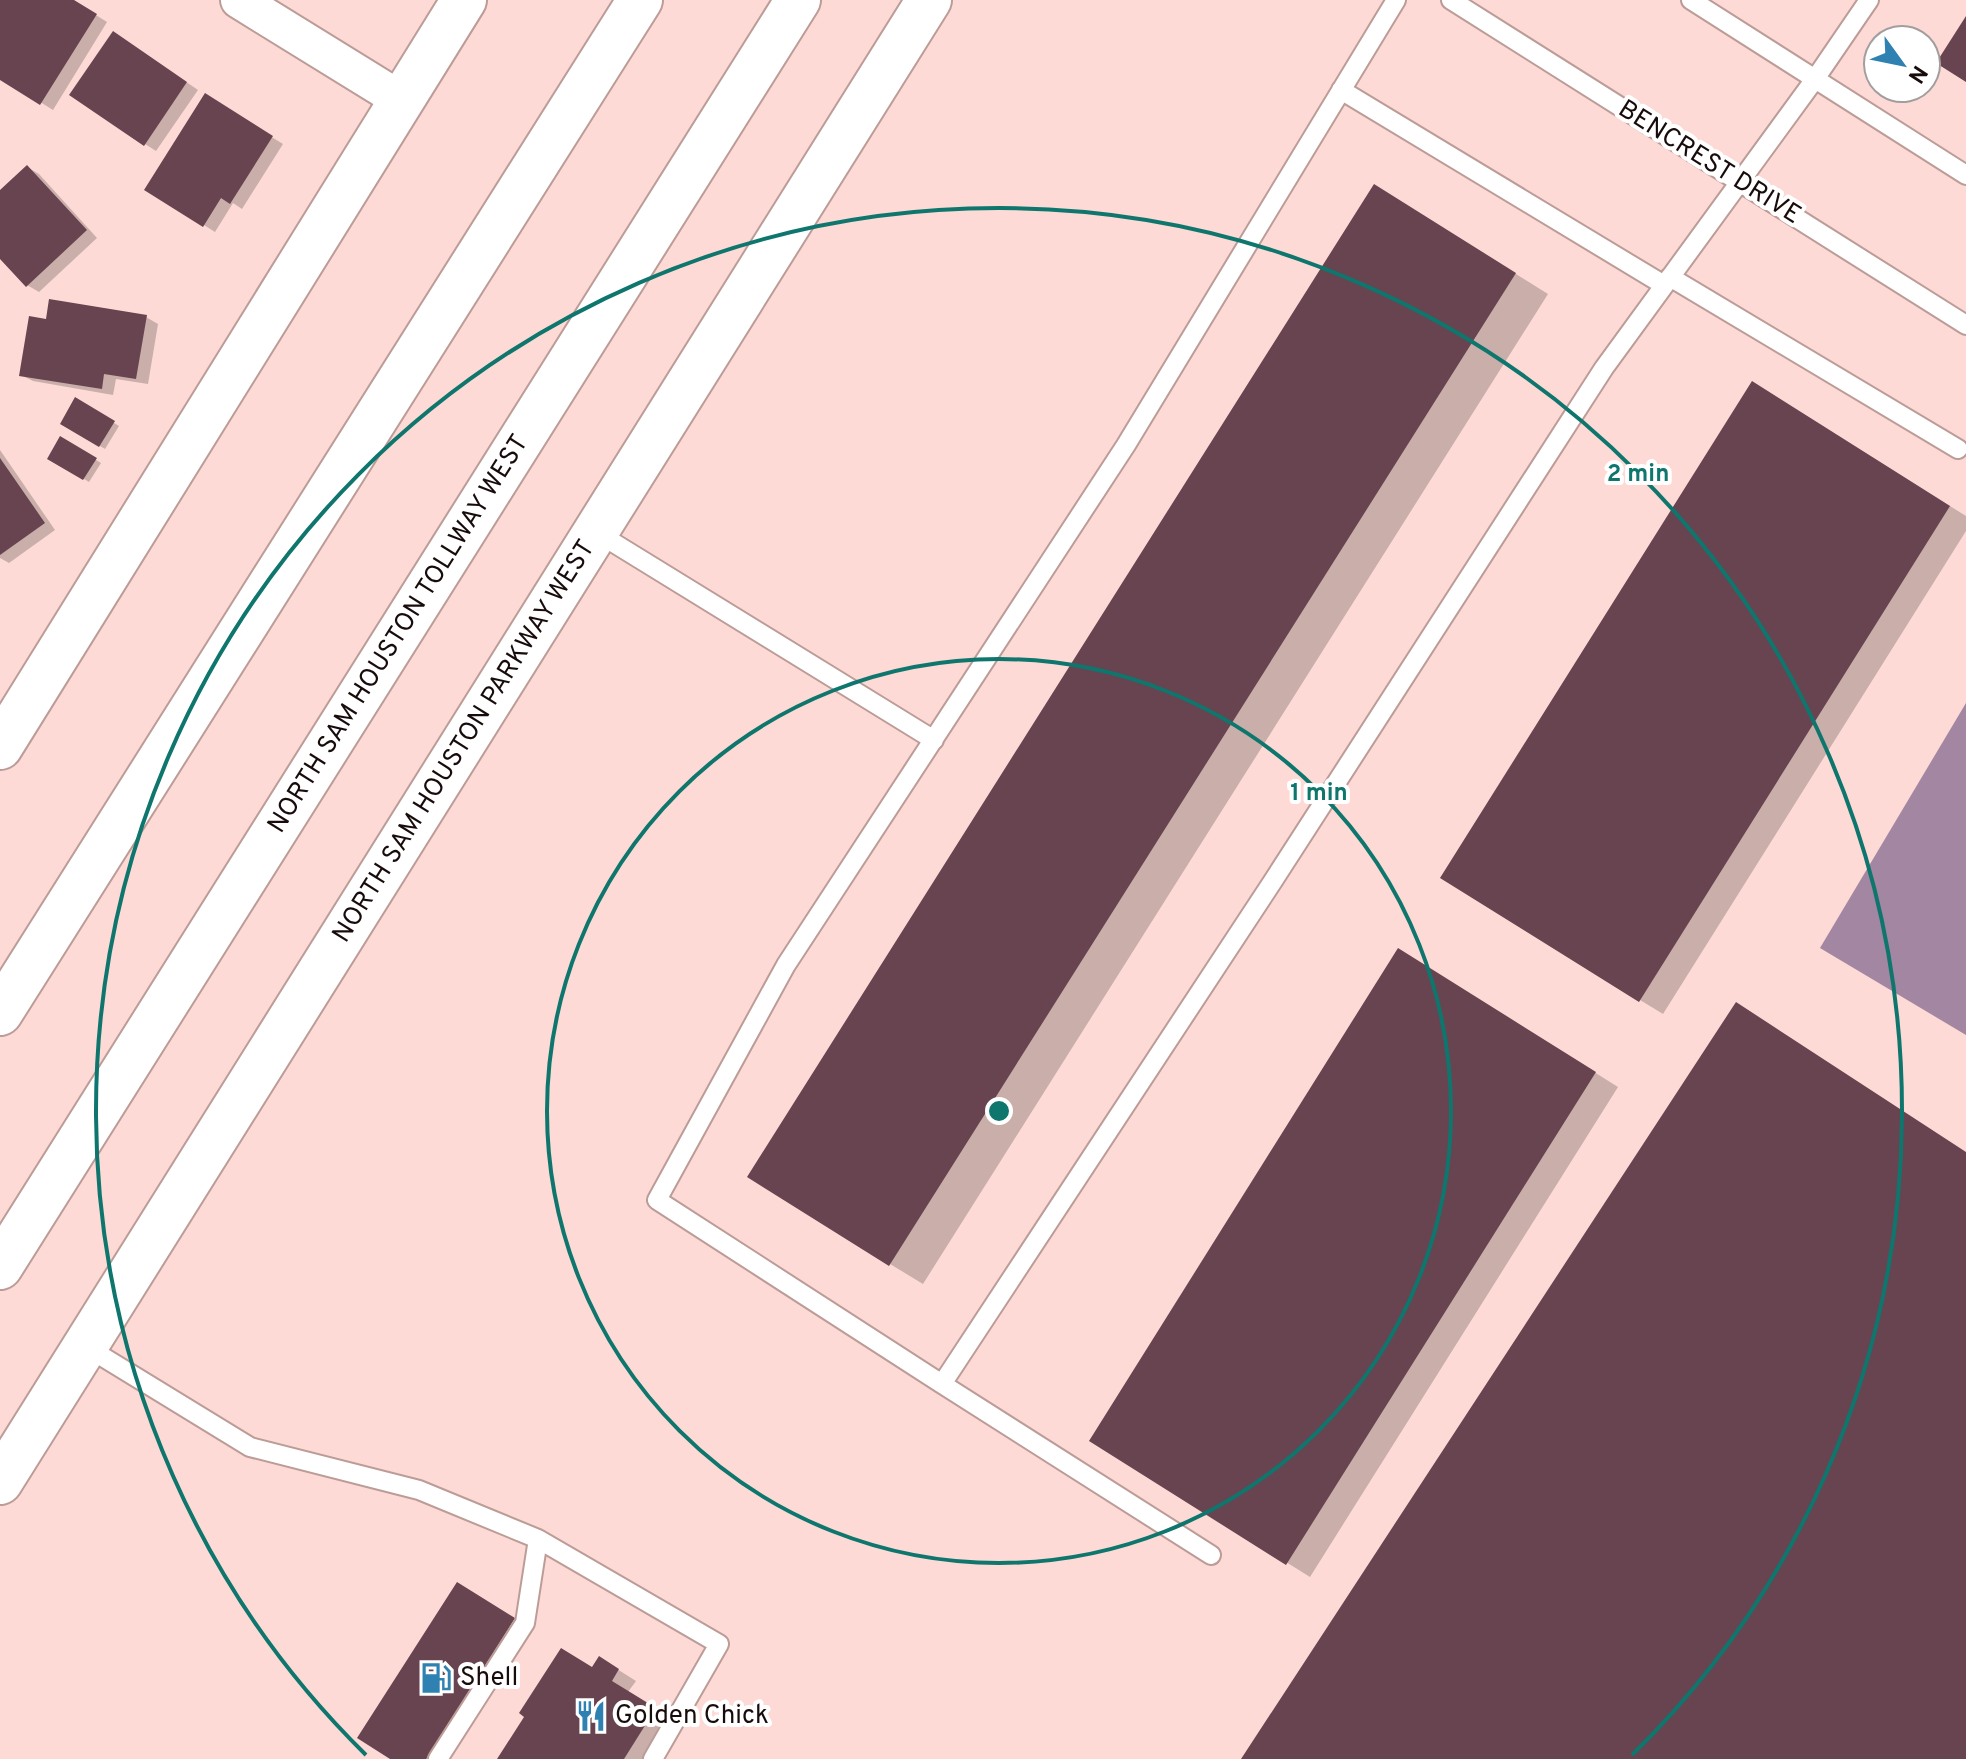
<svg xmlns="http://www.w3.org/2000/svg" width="1966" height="1759" viewBox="0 0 1966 1759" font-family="Overpass,sans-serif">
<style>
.water{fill:#a386a1}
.shadow{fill:#0003}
.building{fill:#674450}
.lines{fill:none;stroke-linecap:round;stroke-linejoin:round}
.lane-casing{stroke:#bc9c97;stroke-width:22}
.street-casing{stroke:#bc9c97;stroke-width:40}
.secondary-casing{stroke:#bc9c97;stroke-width:48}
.highway-casing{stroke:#bc9c97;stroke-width:48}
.lane{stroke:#fff;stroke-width:18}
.street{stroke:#fff;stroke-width:36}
.secondary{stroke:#fff;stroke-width:44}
.highway{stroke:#fff;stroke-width:44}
.ring{fill:none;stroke:#0f766e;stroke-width:4}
.labels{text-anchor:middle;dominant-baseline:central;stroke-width:8;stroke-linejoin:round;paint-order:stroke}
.street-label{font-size:26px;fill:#170c0b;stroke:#fff}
.poi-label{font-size:26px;fill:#170c0b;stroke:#fff;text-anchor:start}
.centre{fill:#0f766e;stroke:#fff;stroke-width:4}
.ring-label{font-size:24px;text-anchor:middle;font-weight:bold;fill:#0f766e;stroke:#fff;stroke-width:8;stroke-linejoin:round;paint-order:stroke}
</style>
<rect width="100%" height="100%" fill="#fddad5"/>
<path class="water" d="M1966,703v332l-146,-87z"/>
<path class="shadow" d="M0,0h72l35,22 -54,88 -53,-33z
M125,40l73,50 -42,61 -11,-7z
M205,96l78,48 -41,65 -9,-6 -18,29 -68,-43z
M27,167l12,7 58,64 -58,54 -12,-7 -27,-29v-64z
M1375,186l173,108 -625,990 -33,-20z
M146,317l12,7 -10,60 -32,-5 -3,16 -80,-14 -12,-6z
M1776,397l190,119v15l-303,483 -23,-14z
M76,400l43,26 -14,23 -43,-26z
M61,439l40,24 -12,19 -39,-24z
M0,450l55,80 -46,33 -9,-5z
M1422,964l196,123 -308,490 -219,-137z
M457,1584l61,38 -86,137h-38z
M593,1669h24l19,12 -8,11 44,28 -25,39h-147z"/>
<path class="building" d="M0,0h74l23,14 -57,91 -40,-25z
M1966,16v66l-30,-19z
M113,31l74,51 -43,64 -75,-51z
M205,93l68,43 -43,68 -9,-6 -18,29 -59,-37z
M27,165l60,65 -61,57 -26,-28v-69z
M1374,184l142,89 -627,993 -142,-89z
M49,299l98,16 -11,64 -32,-5 -2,15 -83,-13 10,-60 17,3z
M1752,381l198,125 -311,496 -199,-124z
M75,397l40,24 -16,26 -39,-23z
M60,436l37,22 -14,22 -36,-21z
M0,458l45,65 -45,32z
M1398,948l198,124 -310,493 -197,-124z
M1736,1002l230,150v607h-725z
M457,1582l58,36 -89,141h-36l-33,-21z
M561,1648l31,19 7,-11 20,13 -7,12 44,27 -32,51h-127l27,-42 -5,-4z"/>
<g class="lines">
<defs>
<path id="lane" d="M1396,0l-270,445 -340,520 -129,235 285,184 331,-503 331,-513 211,-289 54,-79
M1451,0l515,325
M1691,0l275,175
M1341,90l323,195
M1670,277l288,172
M596,532l338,208
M85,1346l165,101 169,43 119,49 -13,84 -87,136
M942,1384l269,171
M538,1539l181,105 -66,115"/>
<path id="street" d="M239,0l162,100"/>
<g id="secondary">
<path d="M0,747l464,-747"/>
<path id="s1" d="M0,1482l929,-1482"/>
</g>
<g id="highway">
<path d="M0,1013l640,-1013"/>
<path id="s2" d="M0,1267l798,-1267"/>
</g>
</defs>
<use href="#lane" class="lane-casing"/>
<use href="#street" class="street-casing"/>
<use href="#secondary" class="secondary-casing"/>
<use href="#highway" class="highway-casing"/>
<use href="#lane" class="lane"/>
<use href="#street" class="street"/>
<use href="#secondary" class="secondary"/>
<use href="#highway" class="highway"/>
</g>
<g class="ring">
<circle cx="999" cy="1111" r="452"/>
<path d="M366 1755A903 903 0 1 1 1632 1755"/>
</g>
<defs>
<symbol id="fuel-bare" viewBox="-9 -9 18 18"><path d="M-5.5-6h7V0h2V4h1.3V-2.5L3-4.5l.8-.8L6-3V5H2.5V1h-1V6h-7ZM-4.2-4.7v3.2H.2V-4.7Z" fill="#2e81b1" stroke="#fff" stroke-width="2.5" paint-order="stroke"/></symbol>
<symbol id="restaurant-bare" viewBox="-9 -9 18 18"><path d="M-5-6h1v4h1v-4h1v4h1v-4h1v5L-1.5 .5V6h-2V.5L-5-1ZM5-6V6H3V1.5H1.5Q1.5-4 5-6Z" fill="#2e81b1" stroke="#fff" stroke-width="2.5" paint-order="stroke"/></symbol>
</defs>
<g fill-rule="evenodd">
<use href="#fuel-bare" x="414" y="1656" width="44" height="44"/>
<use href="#restaurant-bare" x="569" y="1694" width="44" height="44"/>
</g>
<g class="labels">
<g class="street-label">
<text transform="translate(1709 163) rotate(32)">BENCREST DRIVE</text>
<text stroke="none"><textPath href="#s2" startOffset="748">NORTH SAM HOUSTON TOLLWAY WEST</textPath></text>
<text stroke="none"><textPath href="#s1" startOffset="874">NORTH SAM HOUSTON PARKWAY WEST</textPath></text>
</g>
<g class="poi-label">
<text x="460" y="1678">Shell</text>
<text x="615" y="1716">Golden Chick</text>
</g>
</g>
<circle cx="999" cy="1111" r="12" class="centre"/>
<g class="ring-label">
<text x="1638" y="481">2 min</text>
<text x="1319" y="800">1 min</text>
</g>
<g transform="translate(1902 64) rotate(123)"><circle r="38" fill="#ffffff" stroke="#a29e9d" stroke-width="2"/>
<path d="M0-6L14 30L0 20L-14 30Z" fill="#2e81b1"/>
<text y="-12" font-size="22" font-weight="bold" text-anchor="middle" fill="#170c0b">N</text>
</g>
</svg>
